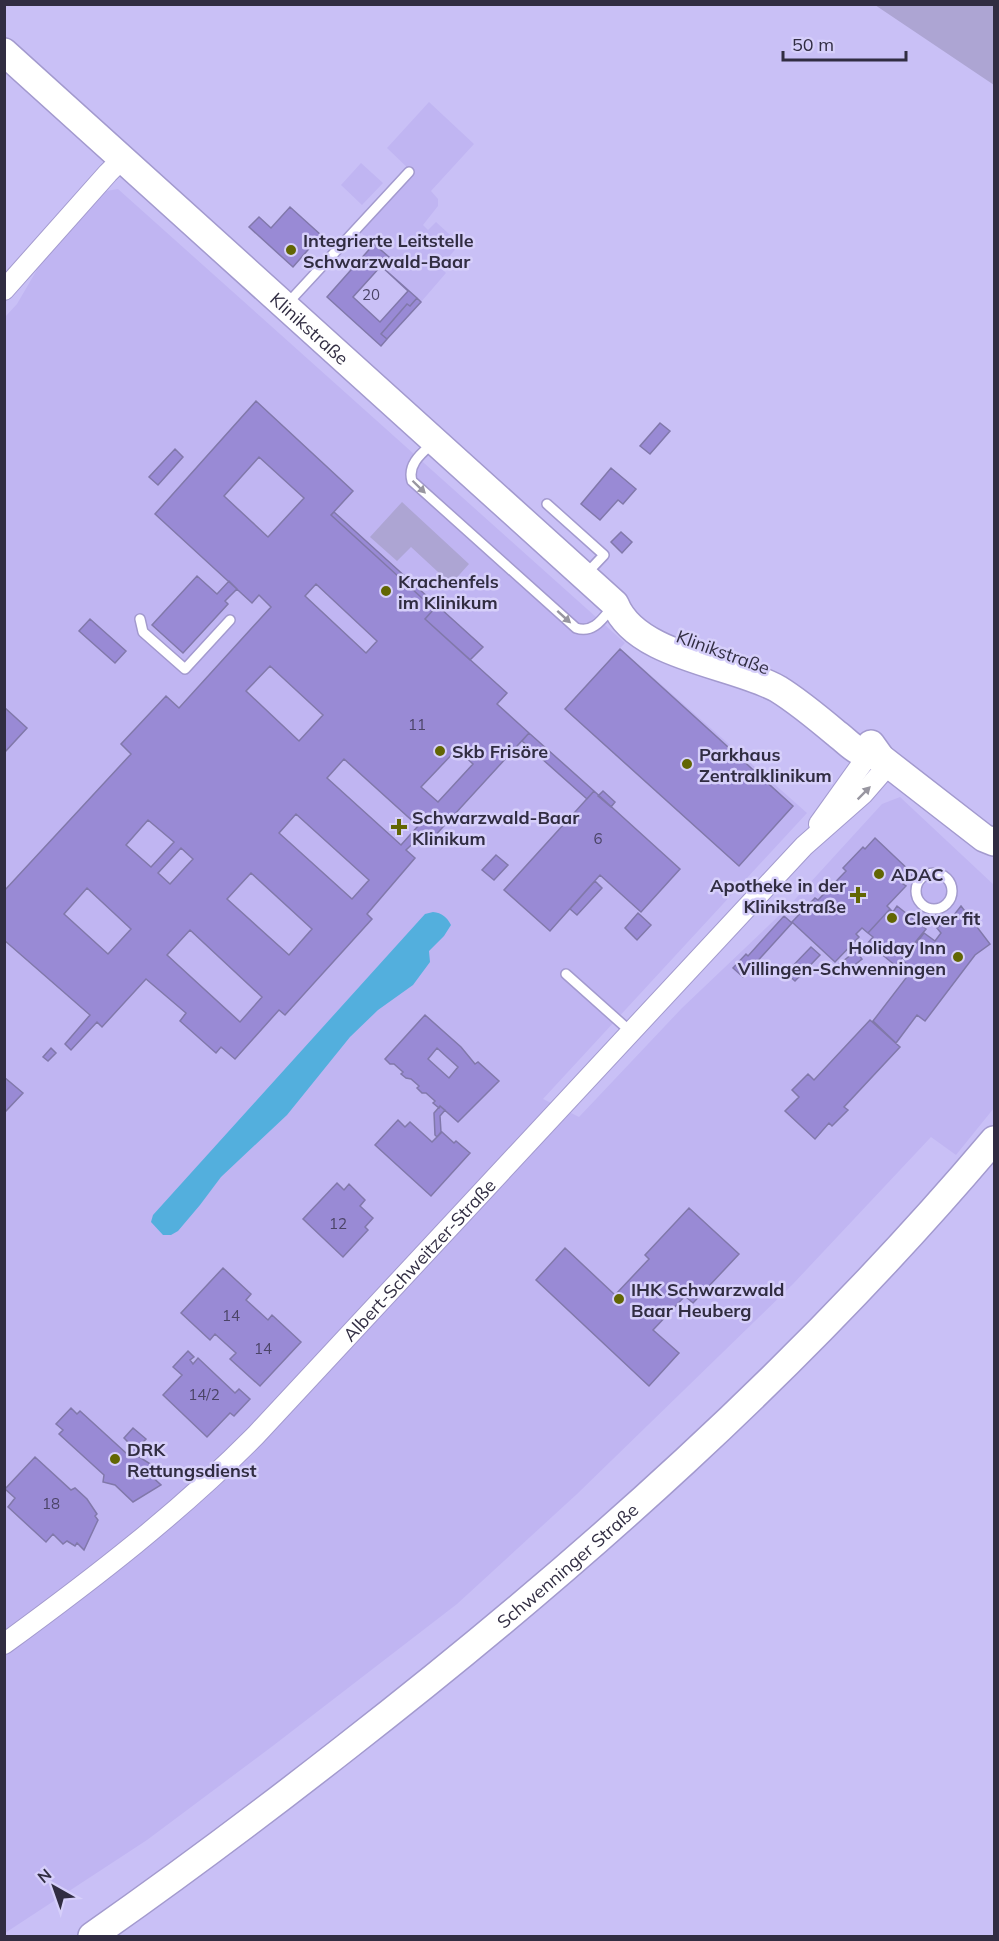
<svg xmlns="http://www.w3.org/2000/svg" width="999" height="1941" viewBox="0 0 999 1941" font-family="Mulish,sans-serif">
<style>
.built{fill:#c0b5f2}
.green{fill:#ada5d3}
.water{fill:#53afdd}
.building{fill:#998ad5;stroke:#8178aa;stroke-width:1.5;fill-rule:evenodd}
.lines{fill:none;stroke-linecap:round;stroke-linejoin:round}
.lane-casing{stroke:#a39ace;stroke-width:12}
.street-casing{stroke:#a39ace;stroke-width:22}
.secondary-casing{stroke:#a39ace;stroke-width:30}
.lane{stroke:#fff;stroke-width:9}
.street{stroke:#fff;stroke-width:20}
.secondary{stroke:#fff;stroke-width:27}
.oneway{fill:#9896a0}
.poi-dot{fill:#626603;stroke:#d6cffa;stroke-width:2}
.labels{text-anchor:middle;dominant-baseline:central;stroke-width:5;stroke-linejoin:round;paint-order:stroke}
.number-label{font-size:15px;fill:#4b4467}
.poi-label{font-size:18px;font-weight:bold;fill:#312d42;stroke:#d6cffa;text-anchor:start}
.street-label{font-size:18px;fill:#312d42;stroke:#d6cffa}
</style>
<rect width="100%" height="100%" fill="#c9c0f6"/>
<path class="built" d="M429,102l45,42 -43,47 7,8v7l-15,19 5,5 8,-8 24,22 -20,23 6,6 -25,29 -40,-36 8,-9 -29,-25 54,-58 -27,-26z
M361,163l22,20 -21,22 -21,-20z
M118,189l507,454 -5,5 187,165 -264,286 36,18 103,-109 105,-100 95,-104 18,-7 94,88v223l-38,47 -25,-18 -138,147 -216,210 -120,110 -183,141 -127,95 -142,93 -1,-1088 2,-2 -2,-2 1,-524 12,-13 25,-43 64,-70z"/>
<path class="green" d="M875,5h119v80z
M402,502l67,62 -18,20 -40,-37 -14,14 -27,-24z"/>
<path class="water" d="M433,912c9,1 14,5 18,13l-7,11 -15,15 1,11 -17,23 -35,25 -28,27 -63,78 -66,62 -21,28 -22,26 -7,4h-8l-12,-13 2,-7 272,-301z"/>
<path class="building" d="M290,207l31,28 -28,32 -44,-40 10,-10 12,11z
M374,244l15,13 -8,9 36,32 -7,8 -3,-2 -26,30 6,5 -6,7 -54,-49z
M381,266l27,25 -28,31 -27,-25z
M417,298l4,4 -34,37 -6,-5 26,-30 3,2z
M256,401l97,90 -22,24 103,94 -9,10 82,74 -10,11 32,29 -97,106 -7,-7 -19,18 9,8 -48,56 5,5 -87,96 -6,-5 -44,49 -14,-12 -5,6 -36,-32 6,-8 -40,-34 -44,48 -5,-5 -26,28 -6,-6 25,-29 -86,-75v-49l127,-137 -10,-10 45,-48 13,12 92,-101 -12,-12 -7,8 -97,-89zM259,457l45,41 -36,39 -44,-41zM316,584l61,57 -11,12 -61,-57zM270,666l53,49 -24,26 -53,-50zM457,749l16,15 -35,38 -17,-15zM344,759l74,67 -17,19 -74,-67zM296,814l73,66 -17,19 -73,-66zM148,820l26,22 -23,25 -25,-22zM181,848l12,11 -23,25 -12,-11zM251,873l61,56 -23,26 -62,-56zM87,888l44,41 -23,25 -44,-40zM190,930l72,67 -22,25 -73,-67z
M660,423l10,8 -20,23 -10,-8z
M175,449l8,8 -25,28 -9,-8z
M611,468l25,21 -13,15 -5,-4 -18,20 -19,-16z
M334,512l149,135 -13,13 -45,-41 9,-10 -103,-94z
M621,532l11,10 -10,11 -11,-11z
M197,576l20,18 12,-13 8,8 -12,12 3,3 -45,49 -31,-28z
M90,619l36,32 -11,12 -36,-32z
M620,649l173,157 -54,60 -174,-157z
M4,707l23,21 -23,25z
M529,733l65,58 -7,8 -65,-58z
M594,791l86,78 -39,43 -41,-37 -50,56 -46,-41z
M603,791l12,11 -4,5 -13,-11z
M875,838l38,36 -10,10 3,2 -19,20 3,3 -22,24 -6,-5 -6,6 3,3 -24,25 -43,-40 23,-24 3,2 28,-29 -3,-3 20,-21 2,2z
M496,855l12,10 -14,15 -12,-10z
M595,881l7,7 -25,27 -7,-6z
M897,906l29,23 -30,37 -28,-23 5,-6 -5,-4 22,-24 3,3z
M961,906l29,38 -15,11 -50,66 -8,-6 -21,28 -23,-22 40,-52 -10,-8 21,-28 11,8 6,-8 -4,-5 8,-7 2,3z
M638,913l13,12 -14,15 -12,-12z
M784,916l8,7 -49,54 -10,-9 13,-14 2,2z
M811,947l9,8 -25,26 -9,-8z
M856,951l6,8 -21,17 -7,-8z
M425,1015l36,32 14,17 3,-2 21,19 -41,41 -18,-16 -1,2 -6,-5 2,-2 -9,-8h-4l-5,-5 2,-2 -8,-7 -5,-1 -5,-4 2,-2 -9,-8h-4l-5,-5zM437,1048l21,19 -9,11 -21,-19z
M870,1020l30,27 -56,60 4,3 -16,16 -3,-3 -14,16 -30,-28 14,-14 -7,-7 16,-16 6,6z
M51,1048l5,5 -8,8 -5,-4z
M4,1077l19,16 -19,20z
M440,1106l5,4 -5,6 1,16 -4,5 -2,-2 -1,-22z
M398,1120l7,7 5,-5 22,20 10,-10 12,11 2,-2 14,12 -39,43 -56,-51z
M337,1183l7,7 5,-6 16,16 -5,6 13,12 -8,9 3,3 -25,27 -40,-38z
M689,1208l50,46 -46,49 -8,-7 -32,34 26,23 -30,33 -113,-106 29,-32 50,47 34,-36 -4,-4z
M223,1268l28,26 -5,6 22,20 4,-5 29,27 -41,44 -30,-27 6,-6 -21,-19 -5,6 -29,-27z
M188,1351l6,6 -4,3 3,4 5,-6 37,35 4,-4 11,10 -16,17 -4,-3 -23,24 -44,-42 19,-20 -9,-8z
M71,1408l6,6 3,-3 46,42 6,-7 -8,-8 9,-10 13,11 -13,14 19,12 -4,8 13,12 -28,17 -18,-17 -12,-3 1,-7 -45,-41 4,-4 -7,-6z
M35,1457l36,33 4,-2 12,11 10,15 -2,2 3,4 -14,30 -7,-7 -2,3 -8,-5 -4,3 -10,-10 -7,8 -38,-35 7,-9 -10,-9z"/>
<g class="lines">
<defs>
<path id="lane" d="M287,304l122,-132
M433,443c-11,10 -26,21 -21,38l164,147c18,6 27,-10 38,-23
M547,504l57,51 -18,19
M140,619l3,13 42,37 45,-49
M916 891a18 18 0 1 1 36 0a18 18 0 1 1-36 0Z
M566,974l65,58"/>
<g id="street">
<path d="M4,290l104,-117 15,-15"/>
<path d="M819,824l50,-70"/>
<path id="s1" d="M4,1644c89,-65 175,-131 252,-209l548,-589 59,-52 26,-30"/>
</g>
<g id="secondary">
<path id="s2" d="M4,52l611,552c21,53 118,60 163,85 21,13 40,29 59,45 7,5 14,13 22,17 6,3 15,5 22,7"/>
<path d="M871,744l10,14 103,80 10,4"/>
<path id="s3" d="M92,1936c86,-60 170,-123 253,-188 234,-182 457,-381 649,-608"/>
</g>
</defs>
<use href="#lane" class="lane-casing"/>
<use href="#street" class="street-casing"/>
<use href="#secondary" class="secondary-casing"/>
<use href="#lane" class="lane"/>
<use href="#street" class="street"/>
<use href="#secondary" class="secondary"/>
</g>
<defs><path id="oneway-solid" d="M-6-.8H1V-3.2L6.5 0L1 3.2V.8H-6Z" transform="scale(1.5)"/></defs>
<g class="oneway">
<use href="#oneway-solid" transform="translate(419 487) rotate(44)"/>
<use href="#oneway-solid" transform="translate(564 617) rotate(42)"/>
<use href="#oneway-solid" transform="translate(864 793) rotate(-45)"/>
</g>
<g class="poi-dot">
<circle cx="291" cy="250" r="6"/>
<circle cx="386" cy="591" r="6"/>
<circle cx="440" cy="751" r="6"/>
<circle cx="687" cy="764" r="6"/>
<path d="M396 818h6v6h6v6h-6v6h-6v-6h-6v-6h6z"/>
<circle cx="879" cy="874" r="6"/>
<path d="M855 886h6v6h6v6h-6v6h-6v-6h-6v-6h6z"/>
<circle cx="892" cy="918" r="6"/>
<circle cx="958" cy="957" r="6"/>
<circle cx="619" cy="1299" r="6"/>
<circle cx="115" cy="1459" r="6"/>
</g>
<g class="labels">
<g class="number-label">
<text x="371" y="294">20</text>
<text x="417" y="724">11</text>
<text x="598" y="838">6</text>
<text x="338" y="1223">12</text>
<text x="231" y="1315">14</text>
<text x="263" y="1348">14</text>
<text x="204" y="1394">14/2</text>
<text x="51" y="1503">18</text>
</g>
<g class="poi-label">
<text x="303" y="240">Integrierte Leitstelle<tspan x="303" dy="21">Schwarzwald-Baar</tspan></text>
<text x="398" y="581">Krachenfels<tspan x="398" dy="21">im Klinikum</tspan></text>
<text x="452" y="751">Skb Frisöre</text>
<text x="699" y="754">Parkhaus<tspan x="699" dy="21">Zentralklinikum</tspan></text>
<text x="412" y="817">Schwarzwald-Baar<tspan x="412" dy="21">Klinikum</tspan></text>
<text x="891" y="874">ADAC</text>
<text x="846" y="885" text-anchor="end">Apotheke in der<tspan x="846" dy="21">Klinikstraße</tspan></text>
<text x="904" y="918">Clever fit</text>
<text x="946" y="947" text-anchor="end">Holiday Inn<tspan x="946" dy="21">Villingen-Schwenningen</tspan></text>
<text x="631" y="1289">IHK Schwarzwald<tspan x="631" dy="21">Baar Heuberg</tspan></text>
<text x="127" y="1449">DRK<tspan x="127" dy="21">Rettungsdienst</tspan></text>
</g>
<g class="street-label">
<text stroke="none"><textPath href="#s2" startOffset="412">Klinikstraße</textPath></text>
<text transform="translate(723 652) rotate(20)">Klinikstraße</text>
<text stroke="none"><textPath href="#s1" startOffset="567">Albert-Schweitzer-Straße</textPath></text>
<text stroke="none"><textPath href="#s3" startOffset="603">Schwenninger Straße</textPath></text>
</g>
</g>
<rect width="999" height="1941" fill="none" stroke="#312d42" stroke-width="12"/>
<g transform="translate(54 1887) rotate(320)" stroke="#d6cffa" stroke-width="4.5" paint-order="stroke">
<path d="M0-4.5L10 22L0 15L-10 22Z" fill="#312d42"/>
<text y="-9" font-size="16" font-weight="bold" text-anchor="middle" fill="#312d42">N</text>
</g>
<path d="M783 51v9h123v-9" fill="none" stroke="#312d42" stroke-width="3"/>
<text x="792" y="51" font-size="18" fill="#312d42" stroke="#d6cffa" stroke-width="4.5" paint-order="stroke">50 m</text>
</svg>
